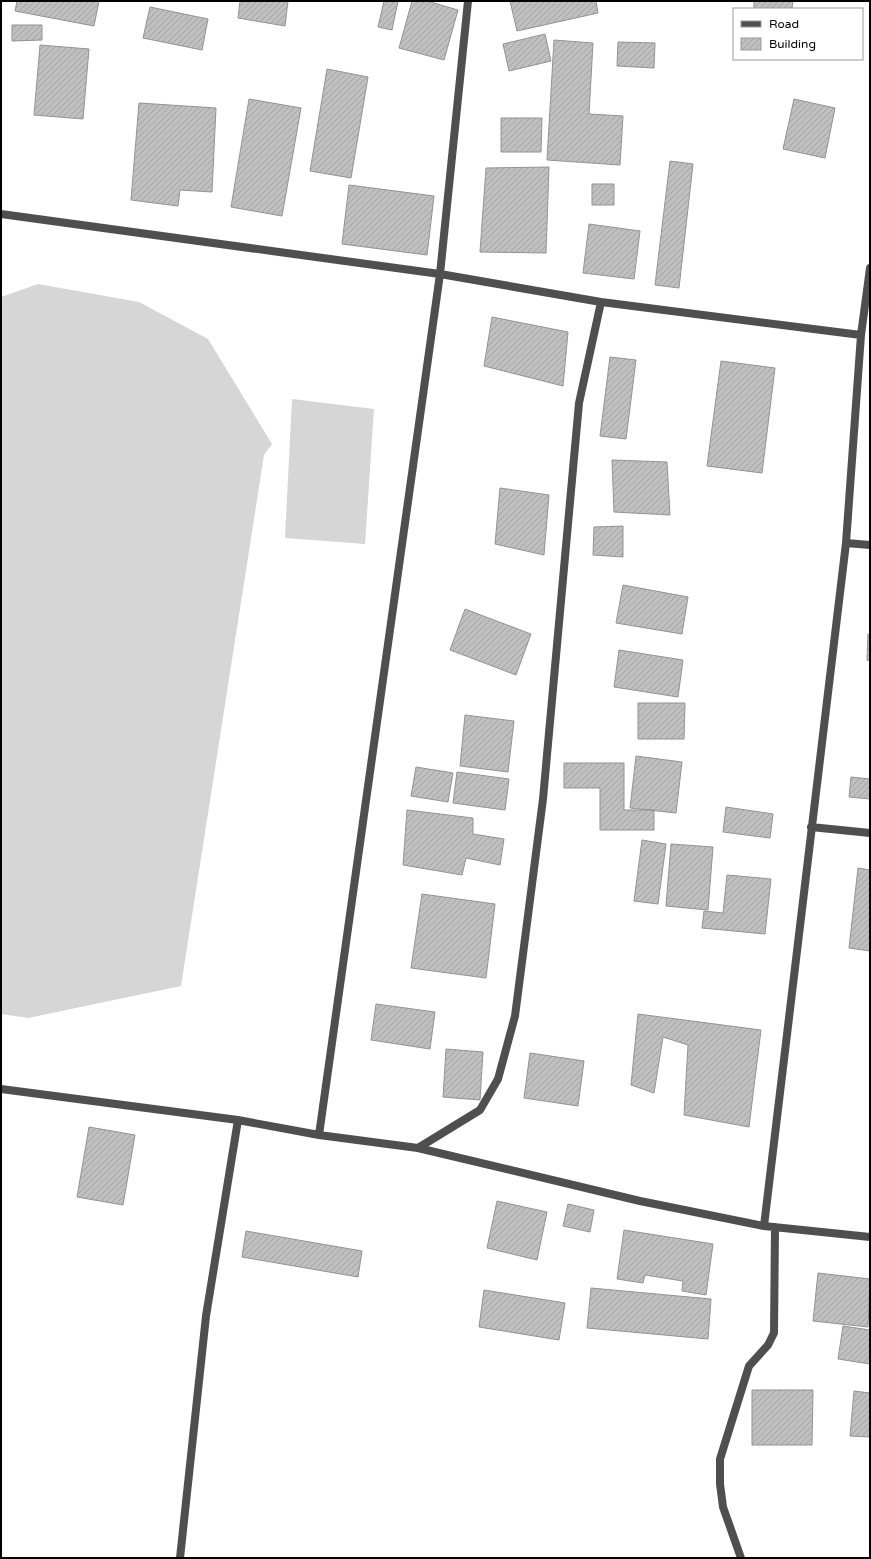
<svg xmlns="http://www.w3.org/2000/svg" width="871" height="1559" viewBox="0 0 871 1559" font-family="'Varela Round',sans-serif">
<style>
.pitch{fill:#d6d6d6}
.building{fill:url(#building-hatch);stroke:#939393}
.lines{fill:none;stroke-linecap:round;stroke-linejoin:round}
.street{stroke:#4f4f4f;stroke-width:8}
</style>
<defs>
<pattern id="building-hatch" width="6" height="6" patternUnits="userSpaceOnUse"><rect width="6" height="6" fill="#bfbfbf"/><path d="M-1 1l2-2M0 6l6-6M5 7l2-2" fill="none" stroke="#a2a2a2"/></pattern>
</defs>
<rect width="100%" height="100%" fill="#fff"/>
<path class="pitch" d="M38,284l101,18 69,37 64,105 -8,11 -83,531 -153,32 -27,-4v-717z
M292,399l82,10 -9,135 -80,-6z"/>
<path class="building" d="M17,1h82l-5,25 -79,-15z
M240,1h48l-3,25 -47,-8z
M384,1h14l-6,29 -14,-3z
M412,1h15l31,9 -14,50 -45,-12z
M510,1h86l2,12 -81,18z
M754,1h39l-1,8h-38z
M150,7l58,12 -6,31 -59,-12z
M12,25h30v15l-30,1z
M545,34l6,27 -42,10 -6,-27z
M554,40l39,3 -4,71 34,2 -3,49 -73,-5z
M618,42l37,1 -1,25 -37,-2z
M40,45l49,4 -6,70 -49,-4z
M327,69l41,8 -17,101 -41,-7z
M249,99l52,9 -19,108 -51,-9z
M794,99l41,9 -10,50 -42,-9z
M139,103l77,5 -4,84 -32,-2 -2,16 -47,-6z
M501,118h41l-1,34h-40z
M670,161l23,3 -14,124 -24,-3z
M549,167l-3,86 -66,-1 6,-84z
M592,184h22v21h-22z
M349,185l85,11 -7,59 -85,-11z
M589,224l51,7 -6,48 -51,-6z
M492,317l76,15 -5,54 -79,-20z
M610,357l26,3 -10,79 -26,-3z
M721,361l54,7 -13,105 -55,-7z
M612,460l55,2 3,53 -56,-3z
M500,488l49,7 -5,60 -49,-11z
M623,526v31l-30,-2 1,-28z
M623,585l65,12 -6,37 -66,-11z
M465,609l66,25 -15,41 -66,-25z
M868,634h2v27l-3,-1z
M619,650l64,10 -5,37 -64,-10z
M638,703h47l-1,36h-46z
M465,715l49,6 -6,51 -48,-6z
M636,756l46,6 -6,51 -46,-5z
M564,763h60v47h30v20h-54v-42h-36z
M416,767l37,6 -5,29 -37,-6z
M457,772l52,7 -4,31 -52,-7z
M851,777l19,2v20l-21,-2z
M726,807l47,7 -3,24 -47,-6z
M407,810l66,8v16l31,5 -4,26 -34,-7 -4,17 -59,-10z
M642,840l24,4 -8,60 -24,-3z
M671,844l42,3 -5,63 -42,-4z
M858,868l12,2v81l-21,-3z
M727,875l44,4 -6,55 -63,-6 2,-17 19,2z
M422,894l73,10 -9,74 -75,-10z
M376,1004l59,8 -5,37 -59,-9z
M638,1014l123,16 -12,97 -65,-12 4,-70 -25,-8 -9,56 -23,-8z
M446,1049l37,3 -3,48 -37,-3z
M530,1053l54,8 -6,45 -54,-8z
M89,1127l46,8 -12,70 -46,-8z
M497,1201l50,11 -10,48 -50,-12z
M568,1204l26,6 -4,22 -27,-6z
M624,1230l89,14 -7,51 -24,-4 1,-10 -38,-6 -2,8 -26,-4z
M246,1231l116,20 -4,26 -116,-20z
M818,1273l52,6 -2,48 -55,-6z
M591,1288l120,11 -3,40 -121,-11z
M484,1290l81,13 -6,37 -80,-13z
M843,1326l27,4v34l-32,-5z
M752,1390h61l-1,55h-60z
M854,1391l16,2v44l-20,-1z"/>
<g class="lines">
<path class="street" d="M1,214l439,60 161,28 260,33
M846,543l24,2
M811,827l59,6
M1,1089l237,31 81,15 99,13 222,53 124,25 106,11
M319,1135l121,-861 28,-273
M418,1148l62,-38 18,-31 17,-63 28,-217 36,-396 22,-101
M764,1226l82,-683 15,-208 9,-67
M180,1558l26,-242 32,-196
M741,1558l-18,-51 -3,-23v-25l29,-93 19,-21 6,-12 1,-106"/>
</g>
<rect width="871" height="1559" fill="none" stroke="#000000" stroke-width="4"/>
<rect x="733" y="8" width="130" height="52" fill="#ffffff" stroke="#999999"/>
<rect x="741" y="21" width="20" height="6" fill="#4f4f4f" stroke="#999999"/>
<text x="769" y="28" font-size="12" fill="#000000">Road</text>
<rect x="741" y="38" width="20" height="12" fill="url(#building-hatch)" stroke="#999999"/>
<text x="769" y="48" font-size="12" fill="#000000">Building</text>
</svg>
